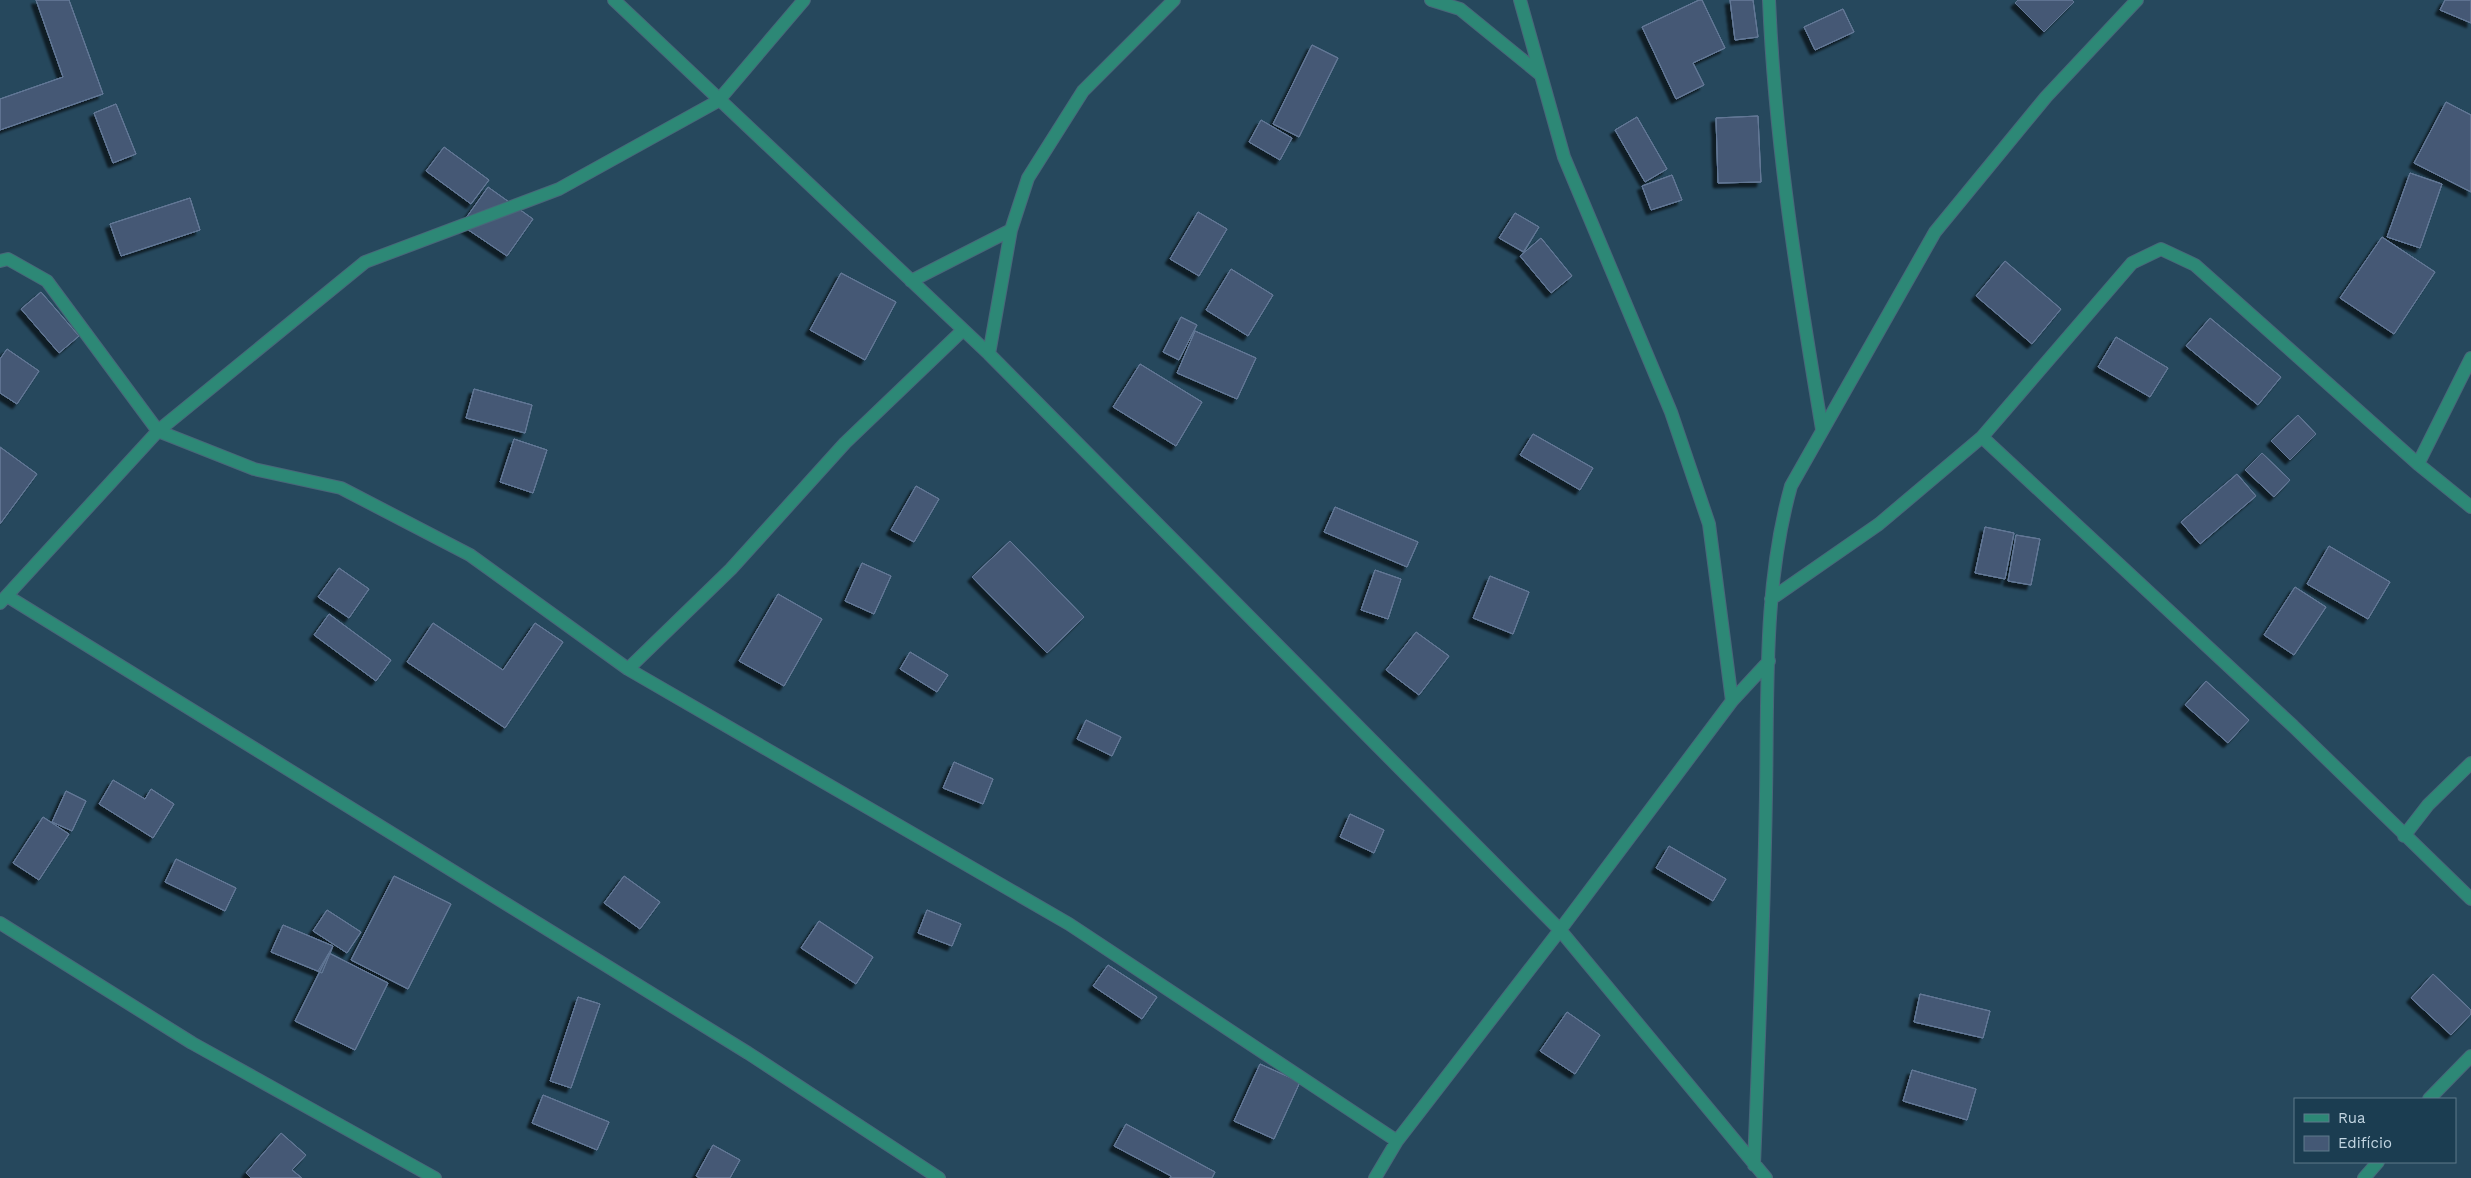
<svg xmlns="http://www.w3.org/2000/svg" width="2471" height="1178" viewBox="0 0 2471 1178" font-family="'Work Sans',sans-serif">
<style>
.building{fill:#445875;stroke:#627795;filter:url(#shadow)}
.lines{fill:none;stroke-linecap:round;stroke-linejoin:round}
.minor-casing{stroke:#49677a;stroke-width:14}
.minor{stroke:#2d8876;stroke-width:12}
</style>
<defs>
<filter id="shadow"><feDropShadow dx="-4.5" dy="4.5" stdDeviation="1" flood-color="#0009"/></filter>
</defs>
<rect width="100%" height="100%" fill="#26485d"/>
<path class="building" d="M36,0h33l34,94 -103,36v-31l63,-22z
M36,0h33l34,94 -103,36v-31l63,-22z
M36,0h33l34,94 -103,36v-31l63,-22z
M1699,0h3l23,48 -32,15 11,22 -28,14 -34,-72z
M1699,0h3l23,48 -32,15 11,22 -28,14 -34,-72z
M1699,0h3l23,48 -32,15 11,22 -28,14 -34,-72z
M1730,0h23l5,37 -23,3z
M1730,0h23l5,37 -23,3z
M1730,0h23l5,37 -23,3z
M2018,0h54l2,2 -30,30 -29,-29z
M2018,0h54l2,2 -30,30 -29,-29z
M2018,0h54l2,2 -30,30 -29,-29z
M2445,0h26v23l-31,-13z
M2445,0h26v23l-31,-13z
M2445,0h26v23l-31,-13z
M1843,9l11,23 -39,18 -11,-23z
M1843,9l11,23 -39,18 -11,-23z
M1843,9l11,23 -39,18 -11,-23z
M1312,45l26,13 -39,79 -26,-13z
M1312,45l26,13 -39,79 -26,-13z
M1312,45l26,13 -39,79 -26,-13z
M2446,102l25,13v77l-57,-29z
M2446,102l25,13v77l-57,-29z
M2446,102l25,13v77l-57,-29z
M116,104l20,50 -23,9 -19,-50z
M116,104l20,50 -23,9 -19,-50z
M116,104l20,50 -23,9 -19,-50z
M1758,116l3,66 -43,1 -2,-65z
M1758,116l3,66 -43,1 -2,-65z
M1758,116l3,66 -43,1 -2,-65z
M1637,117l30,52 -22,13 -30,-52z
M1637,117l30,52 -22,13 -30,-52z
M1637,117l30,52 -22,13 -30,-52z
M1261,120l31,18 -12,22 -31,-18z
M1261,120l31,18 -12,22 -31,-18z
M1261,120l31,18 -12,22 -31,-18z
M444,147l45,33 -18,24 -45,-33z
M444,147l45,33 -18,24 -45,-33z
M444,147l45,33 -18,24 -45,-33z
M2410,173l32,11 -22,64 -33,-11z
M2410,173l32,11 -22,64 -33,-11z
M2410,173l32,11 -22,64 -33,-11z
M1672,175l10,25 -31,10 -9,-24z
M1672,175l10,25 -31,10 -9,-24z
M1672,175l10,25 -31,10 -9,-24z
M488,187l45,32 -26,37 -46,-31z
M488,187l45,32 -26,37 -46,-31z
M488,187l45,32 -26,37 -46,-31z
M190,198l10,32 -79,26 -11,-32z
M190,198l10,32 -79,26 -11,-32z
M190,198l10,32 -79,26 -11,-32z
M1198,212l29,17 -28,47 -29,-17z
M1198,212l29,17 -28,47 -29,-17z
M1198,212l29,17 -28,47 -29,-17z
M1515,213l24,14 -16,25 -24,-14z
M1515,213l24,14 -15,25 -25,-14z
M1515,213l24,14 -15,25 -25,-14z
M2382,237l53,35 -41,62 -54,-36z
M2382,237l53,35 -41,62 -54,-36z
M2382,237l53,35 -41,62 -54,-36z
M1541,238l31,38 -21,17 -31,-37z
M1541,238l31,38 -21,17 -31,-37z
M1541,238l31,38 -21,17 -31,-37z
M2005,261l56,48 -29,35 -56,-48z
M2005,261l56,48 -29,35 -56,-48z
M2005,261l56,48 -29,35 -56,-48z
M1231,269l42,26 -25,41 -42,-26z
M1231,269l42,26 -25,41 -42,-26z
M1231,269l42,26 -25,41 -42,-26z
M841,273l55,29 -31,58 -55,-30z
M841,273l55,29 -31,58 -55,-30z
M841,273l55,29 -31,58 -55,-30z
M41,292l38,44 -20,17 -38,-44z
M41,292l38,44 -20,17 -38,-44z
M41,292l38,44 -20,17 -38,-44z
M1181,317l16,8 -18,35 -16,-8z
M1181,317l16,8 -18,35 -16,-8z
M1181,317l16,8 -18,35 -16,-8z
M2210,318l71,59 -23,28 -72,-59z
M2210,318l71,59 -23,28 -72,-59z
M2210,318l71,59 -23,28 -72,-59z
M1195,331l61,27 -19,41 -60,-26z
M1195,331l61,27 -19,41 -60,-26z
M1195,331l61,27 -19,41 -60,-26z
M2116,337l52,31 -18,29 -52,-30z
M2116,337l52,31 -18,29 -52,-30z
M2116,337l52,31 -18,29 -52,-30z
M7,349l32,22 -22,33 -17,-11v-34z
M7,349l32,22 -22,33 -17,-11v-34z
M7,349l32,22 -22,33 -17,-11v-34z
M1140,364l62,38 -26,44 -63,-39z
M1140,364l62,38 -26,44 -63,-39z
M1140,364l62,38 -26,44 -63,-39z
M474,389l58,16 -7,28 -59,-15z
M474,389l58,16 -7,28 -59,-15z
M474,389l58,16 -7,28 -59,-15z
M2298,415l18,19 -26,26 -19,-19z
M2298,415l18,19 -26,26 -19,-19z
M2298,415l18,19 -26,26 -19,-19z
M1533,434l60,34 -13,22 -60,-35z
M1533,434l60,34 -13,22 -60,-35z
M1533,434l60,34 -13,22 -60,-35z
M514,439l33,11 -14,43 -33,-11z
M514,439l33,11 -14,43 -33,-11z
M514,439l33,11 -14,43 -33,-11z
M0,447l37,27 -37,50z
M0,447l37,27 -37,50z
M0,447l37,27 -37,50z
M2262,453l28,27 -16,17 -29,-27z
M2262,453l28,27 -16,17 -29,-27z
M2262,453l28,27 -16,17 -29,-27z
M2237,474l19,22 -56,48 -19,-22z
M2237,474l19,22 -56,48 -19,-22z
M2237,474l19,22 -56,48 -19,-22z
M916,486l23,13 -25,43 -23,-12z
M916,486l23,13 -25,43 -23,-12z
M916,486l23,13 -25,43 -23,-12z
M1335,507l83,35 -11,25 -83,-35z
M1335,507l83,35 -11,25 -83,-35z
M1335,507l83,35 -11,25 -83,-35z
M1985,527l29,6 -9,46 -30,-6z
M1985,527l29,6 -9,46 -30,-6z
M1985,527l29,6 -9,46 -30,-6z
M2016,535l24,4 -9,46 -23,-4z
M2016,535l24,4 -9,46 -23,-4z
M2016,535l24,4 -9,46 -23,-4z
M1010,541l74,76 -37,36 -75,-76z
M1010,541l74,76 -37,36 -75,-76z
M1010,541l74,76 -37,36 -75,-76z
M2329,546l61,36 -22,37 -61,-35z
M2329,546l61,36 -22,37 -61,-35z
M2329,546l61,36 -22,37 -61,-35z
M862,563l29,13 -17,38 -29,-13z
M862,563l29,13 -17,38 -29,-13z
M862,563l29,13 -17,38 -29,-13z
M339,568l30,21 -20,29 -31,-21z
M339,568l30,21 -20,29 -31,-21z
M339,568l30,21 -20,29 -31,-21z
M1375,570l26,9 -13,40 -27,-9z
M1375,570l26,9 -13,40 -27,-9z
M1375,570l26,9 -13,40 -27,-9z
M1490,576l39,16 -16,42 -40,-16z
M1490,576l39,16 -16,42 -40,-16z
M1490,576l39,16 -16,42 -40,-16z
M2295,587l31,20 -32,48 -30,-20z
M2295,587l31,20 -32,48 -30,-20z
M2295,587l31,20 -32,48 -30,-20z
M778,594l44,25 -38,67 -45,-25z
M778,594l44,25 -38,67 -45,-25z
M778,594l44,25 -38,67 -45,-25z
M329,614l62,46 -15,21 -62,-46z
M329,614l62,46 -15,21 -62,-46z
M329,614l62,46 -15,21 -62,-46z
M433,623l70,47 32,-47 28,19 -58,86 -98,-66z
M433,623l70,47 32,-47 28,19 -58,86 -98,-66z
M433,623l70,47 32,-47 28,19 -58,86 -98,-66z
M1416,632l33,24 -30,39 -33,-25z
M1416,632l33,24 -30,39 -33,-25z
M1416,632l33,24 -30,39 -33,-25z
M910,652l38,23 -11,17 -37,-23z
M910,652l38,23 -11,17 -37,-23z
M910,652l38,23 -11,17 -37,-23z
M2206,681l43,39 -21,23 -43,-38z
M2206,681l43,39 -21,23 -43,-38z
M2206,681l43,39 -21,23 -43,-38z
M1086,720l35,17 -9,19 -35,-17z
M1086,720l35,17 -9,19 -35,-17z
M1086,720l35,17 -9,19 -35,-17z
M954,762l39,17 -10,25 -40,-16z
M954,762l39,17 -10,25 -40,-16z
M954,762l39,17 -10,25 -40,-16z
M113,780l32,19 6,-10 23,15 -21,34 -54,-34z
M113,780l32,19 6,-10 23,15 -21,34 -54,-34z
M113,780l32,19 6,-10 23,15 -21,34 -54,-34z
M66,791l20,10 -14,30 -20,-9z
M66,791l20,10 -14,30 -20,-9z
M66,791l20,10 -14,30 -20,-9z
M1350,814l34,16 -10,23 -34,-16z
M1350,814l34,16 -10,23 -34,-16z
M1350,814l34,16 -10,23 -34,-16z
M43,817l26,17 -30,46 -26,-17z
M43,817l26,17 -30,46 -26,-17z
M43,817l26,17 -30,46 -26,-17z
M1669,846l57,33 -13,22 -57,-33z
M1669,846l57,33 -13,22 -57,-33z
M1669,846l57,33 -13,22 -57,-33z
M176,859l60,29 -11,23 -60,-29z
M176,859l60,29 -11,23 -60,-29z
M176,859l60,29 -11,23 -60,-29z
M394,876l57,28 -43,85 -57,-29z
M394,876l57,28 -43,85 -57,-29z
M394,876l57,28 -43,85 -57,-29z
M624,876l36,26 -20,27 -36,-26z
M624,876l36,26 -20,27 -36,-26z
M624,876l36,26 -20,27 -36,-26z
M327,910l34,22 -14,21 -34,-22z
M327,910l34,22 -14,21 -34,-22z
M327,910l34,22 -14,21 -34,-22z
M927,910l34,14 -9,22 -34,-13z
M927,910l34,14 -9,22 -34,-13z
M927,910l34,14 -9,22 -34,-13z
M819,921l54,36 -17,27 -55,-36z
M819,921l54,36 -17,27 -55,-36z
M819,921l54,36 -17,27 -55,-36z
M283,925l50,21 -15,25 -47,-19z
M283,925l50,21 -11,27 -51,-21z
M283,925l50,21 -11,27 -51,-21z
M329,953l59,30 -33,67 -60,-29z
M329,953l59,30 -33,67 -60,-29z
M329,953l59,30 -33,67 -60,-29z
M1108,965l49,32 -15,22 -49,-33z
M1108,965l49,32 -15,22 -49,-33z
M1108,965l49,32 -15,22 -49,-33z
M2433,974l38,36v4l-20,21 -40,-37z
M2433,974l38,36v4l-20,21 -40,-37z
M2433,974l38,36v4l-20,21 -40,-37z
M1920,994l70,17 -7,27 -69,-16z
M1920,994l70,17 -7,27 -69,-16z
M1920,994l70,17 -7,27 -69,-16z
M578,997l22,7 -29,84 -21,-7z
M578,997l22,7 -29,84 -21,-7z
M578,997l22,7 -29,84 -21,-7z
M1567,1012l33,23 -25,39 -35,-23z
M1567,1012l33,23 -25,39 -35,-23z
M1567,1012l33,23 -25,39 -35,-23z
M1260,1064l40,18 -26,57 -40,-18z
M1260,1064l40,18 -26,57 -40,-18z
M1260,1064l40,18 -26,57 -40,-18z
M1912,1070l64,19 -9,31 -64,-19z
M1912,1070l64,19 -9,31 -64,-19z
M1912,1070l64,19 -9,31 -64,-19z
M543,1095l66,27 -12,28 -65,-27z
M543,1095l66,27 -12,28 -65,-27z
M543,1095l66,27 -12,28 -65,-27z
M1126,1124l89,48 -3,6h-42l1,-2 -57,-30z
M1126,1124l89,48 -3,6h-42l1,-2 -57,-30z
M1126,1124l89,48 -3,6h-42l1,-2 -57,-30z
M281,1133l25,22 -14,15 10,8h-51l-5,-5z
M281,1133l25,22 -14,15 10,8h-51l-5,-5z
M281,1133l25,22 -14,15 10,8h-51l-5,-5z
M713,1145l27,15 -10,18h-30l-4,-2z
M713,1145l27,15 -10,18h-30l-4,-2z
M713,1145l27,15 -10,18h-30l-4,-2z"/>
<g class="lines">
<defs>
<path id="minor" d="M614,0l375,354 571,576 206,248
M1431,0l29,9 81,66
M1520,0l44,157 107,255 38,112 23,177
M1769,0c6,144 29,286 53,429
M0,261l8,-2 39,22 111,150 96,38 87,19 129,67 158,114 441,255 328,217
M911,281l100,-51
M989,354l22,-124 17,-52 55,-87 91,-91
M1982,437l311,289 178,173
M2418,464l53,-106
M7,596l741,457 191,125
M1771,599l108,-75 103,-87 150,-174 29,-14 34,16 223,199 53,43
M0,603l158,-172 207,-169 194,-73 159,-88 86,-101
M628,669l103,-100 114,-126 118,-113
M2404,836l24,-31 43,-42
M0,923l192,120 243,135
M2429,1099l42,-43
M1754,1165c5,-123 10,-247 12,-371 2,-102 -3,-208 25,-308l144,-254 111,-135 91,-97
M1375,1178l22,-37 163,-211 172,-229 37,-40
M2364,1178l14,-16"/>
</defs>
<use href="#minor" class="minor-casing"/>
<use href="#minor" class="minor"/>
</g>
<rect x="2294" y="1098" width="162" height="65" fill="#1b3d51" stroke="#5e7a8b"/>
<rect x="2304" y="1114" width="25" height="8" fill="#2d8876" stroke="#5e7a8b"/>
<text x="2338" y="1123" font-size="15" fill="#c3d6e2">Rua</text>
<rect x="2304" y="1136" width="25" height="15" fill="#445875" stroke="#5e7a8b"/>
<text x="2338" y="1148" font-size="15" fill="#c3d6e2">Edifício</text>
</svg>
